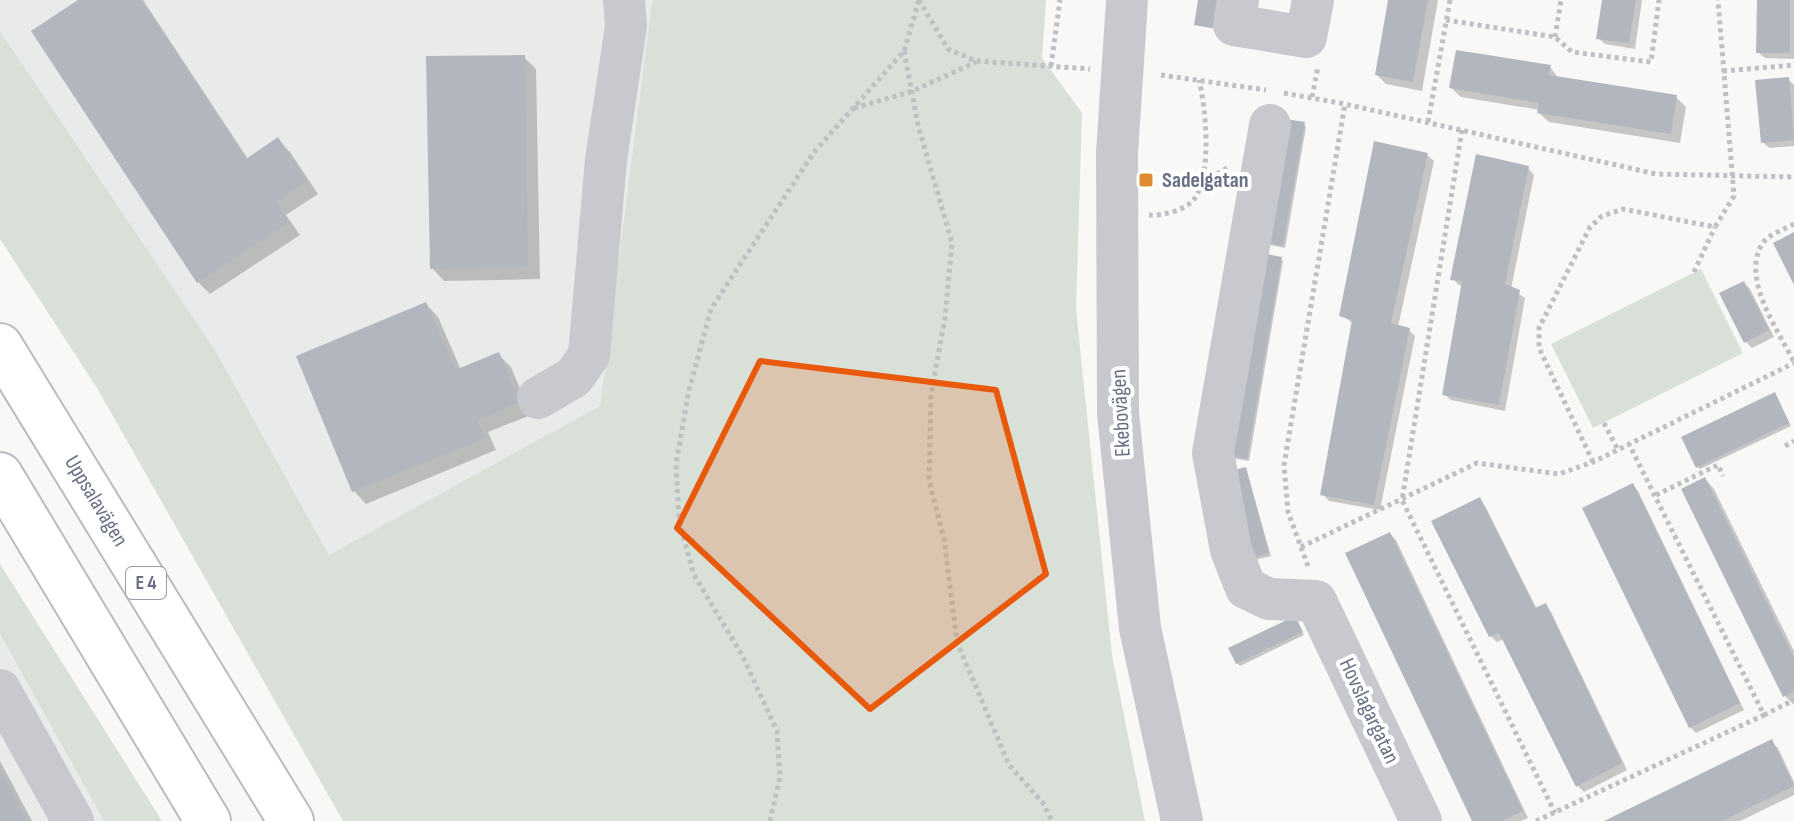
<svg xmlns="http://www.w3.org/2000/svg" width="1794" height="821" viewBox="0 0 1794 821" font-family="'Sofia Sans Condensed',sans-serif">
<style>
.built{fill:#e9eaea}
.green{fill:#d9e0d8}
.shadow{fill:#0003}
.building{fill:#b2b6be}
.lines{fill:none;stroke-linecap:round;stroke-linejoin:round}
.highway-casing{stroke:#babbc0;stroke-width:48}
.path{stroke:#bfc0c3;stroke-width:5;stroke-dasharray:4 4;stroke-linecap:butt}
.minor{stroke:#c7c9ce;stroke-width:42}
.highway{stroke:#fff;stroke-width:44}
.marked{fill:#e8590c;fill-opacity:0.2;stroke:#e8590c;stroke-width:6;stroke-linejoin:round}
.poi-dot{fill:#de8b32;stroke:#fff;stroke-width:3}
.labels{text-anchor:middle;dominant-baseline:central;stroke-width:8;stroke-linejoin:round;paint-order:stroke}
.shield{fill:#fff;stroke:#969caa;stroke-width:2}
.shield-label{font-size:20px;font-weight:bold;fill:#697186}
.poi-label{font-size:22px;font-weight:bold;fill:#697186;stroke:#fff;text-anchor:start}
.street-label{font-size:22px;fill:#697186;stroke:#fff}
</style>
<rect width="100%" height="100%" fill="#f8f9f7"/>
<path class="built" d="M0,0h652l-52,407 -271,148 -114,-205 -215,-319z
M0,634l104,187h-104z"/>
<path class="green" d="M652,0h394l-4,58 40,55 -6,196 36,346 33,166h-802l-246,-433 -97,-149v-208l215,319 114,205 271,-149z
M1701,269l42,84 -150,75 -42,-84z
M0,564l162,257h-58l-104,-187z"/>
<path class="shadow" d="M82,0h61l105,159 30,-19 12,12 28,42 -32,21 14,20 -90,59 -12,-12z
M1390,0h48l-16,91 -36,-7 -9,-9z
M1604,0h38l-7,49 -30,-5 -7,-6z
M1759,0h35v59l-29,-1 -7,-6z
M524,57l12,12 4,210 -96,2 -12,-13z
M1550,67l9,12 117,18 10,10 -6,36 -131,-21 -10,-9 1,-3 -79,-13 -10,-9z
M1788,79l6,6v61l-25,2 -6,-6z
M1304,124l2,3 -21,121 -24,-5z
M1427,155l7,6 -36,166 11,3 6,6 -35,174 -51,-9 -6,-7 31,-170 -13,-9z
M1528,168l6,7 -23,114 14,9 -20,113 -54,-11 -7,-6 19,-108 -4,-1 -6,-6z
M1281,259l2,2 -34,200 -24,-4z
M1744,283l6,6 24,48 -22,11 -6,-6z
M426,304l12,13 23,53 37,-16 13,13 20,48 -43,17 8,18 -130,54 -12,-13 -56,-134z
M1777,397l14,29 -91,43 -3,-3z
M1246,469l25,87 -21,5z
M1705,479l9,10 80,162v54l-9,-9z
M1632,485l6,6 106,219 -48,23 -6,-6z
M1479,500l6,6 52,103 8,-4 6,7 76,158 -43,22 -6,-6 -74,-147 -7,3 -6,-6z
M1390,534l6,6 132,278 -7,3h-46z
M1297,621l7,14 -64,31 -3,-3z
M1771,742l7,6 16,34v13l-54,26h-131z
M0,761l32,60h-32z"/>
<path class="building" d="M78,0h63l105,159 32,-22 29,44 -31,21 13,20 -92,61 -166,-252z
M1198,0h23l-5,29 -22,-4z
M1388,0h40l-15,82 -38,-7z
M1602,0h34l-7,43 -33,-4z
M1757,0h33v53h-34z
M1456,50l95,15 -2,10 128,20 -6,39 -134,-21 2,-10 -90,-15z
M525,55l3,212 -98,2 -4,-213z
M1789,77l5,63 -33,3 -6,-63z
M1278,118l27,4 -22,124 -27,-5z
M1374,141l54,12 -37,170 19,5 -36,177 -54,-10 32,-175 -13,-4z
M1476,154l53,12 -24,118 15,6 -21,115 -57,-10 20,-114 -12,-1z
M1794,232v53l-21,-42z
M1256,252l26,5 -35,202 -26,-4z
M1744,281l25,49 -25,13 -25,-50z
M426,302l29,68 44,-18 21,50 -43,18 8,18 -133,54 -56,-136z
M1775,392l14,31 -93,45 -15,-31z
M1246,467l23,86 -23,7 -24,-87z
M1705,477l89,181v33l-11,6 -102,-208z
M1633,483l107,220 -51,25 -107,-220z
M1480,497l55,111 11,-5 76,160 -46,24 -77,-154 -10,4 -58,-116z
M1390,532l133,279 -21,10h-30l-127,-268z
M1295,616l8,16 -67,32 -8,-16z
M1772,739l22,47 -72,35h-118z
M0,769l27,52h-27z"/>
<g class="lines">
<defs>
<path id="highway" d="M0,346l291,475
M0,475l208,346"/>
</defs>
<use href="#highway" class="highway-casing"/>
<path class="path" d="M919,0l29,49 28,12 114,8
M1446,20l109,17 17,15 79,10 8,-62
M1555,37l6,-37
M904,51l14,74 34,118 -7,75 -14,76 -2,86 15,59 13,103 52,123 34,38 9,18
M1051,66l9,-66
M1723,71l71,-6
M1161,75l105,15
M1284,93l61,11 311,70 138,3
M1312,97l6,-30
M854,108l56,-16 66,-30
M1428,122l22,-122
M1462,130l-60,370 153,313
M1203,182l26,-15
M1149,215c14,1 38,-5 46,-17 17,-26 11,-89 4,-118
M1794,224c-9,5 -27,11 -32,20 -21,35 16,86 32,118
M1694,272l21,-45
M1604,423l14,27
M1785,446l9,-5
M1593,462l-54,-114v-20l51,-101 12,-11 21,-7 92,18 19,-31 -16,-196
M1656,495l62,-30 5,11
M1301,547l176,-84 82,11 34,-12 201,-99
M1308,566l-20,-54 -4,-47 61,-361
M1764,715l30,-15
M770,821l10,-44 -3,-46 -35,-76 -48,-80 -15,-55 -3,-56 13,-74 22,-81 103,-157 90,-101 15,-51
M1536,821l228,-106 -135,-271"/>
<path class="minor" d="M1127,0l-10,153 1,260 22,215 42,193
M1238,0l-4,25 72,12 7,-37
M1270,125l-57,328 18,97 15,38 23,11 47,2 105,220
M538,398l36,-21 15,-22 17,-195 20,-134 -2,-26
M0,690l73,131"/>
<use href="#highway" class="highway"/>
</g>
<path class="marked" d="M760,361l236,29 50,184 -176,135 -193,-181z"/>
<rect class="poi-dot" x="1138" y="172" width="16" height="16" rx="4"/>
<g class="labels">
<rect class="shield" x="126" y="567" width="40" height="32" rx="6"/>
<g class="shield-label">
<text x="146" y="583">E 4</text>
</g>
<g class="poi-label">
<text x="1162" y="180">Sadelgatan</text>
</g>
<g class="street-label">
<text transform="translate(1121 413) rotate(-93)">Ekebovägen</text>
<text transform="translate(96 501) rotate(59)">Uppsalavägen</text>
<text transform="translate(1369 711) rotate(65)">Hovslagargatan</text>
</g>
</g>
</svg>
